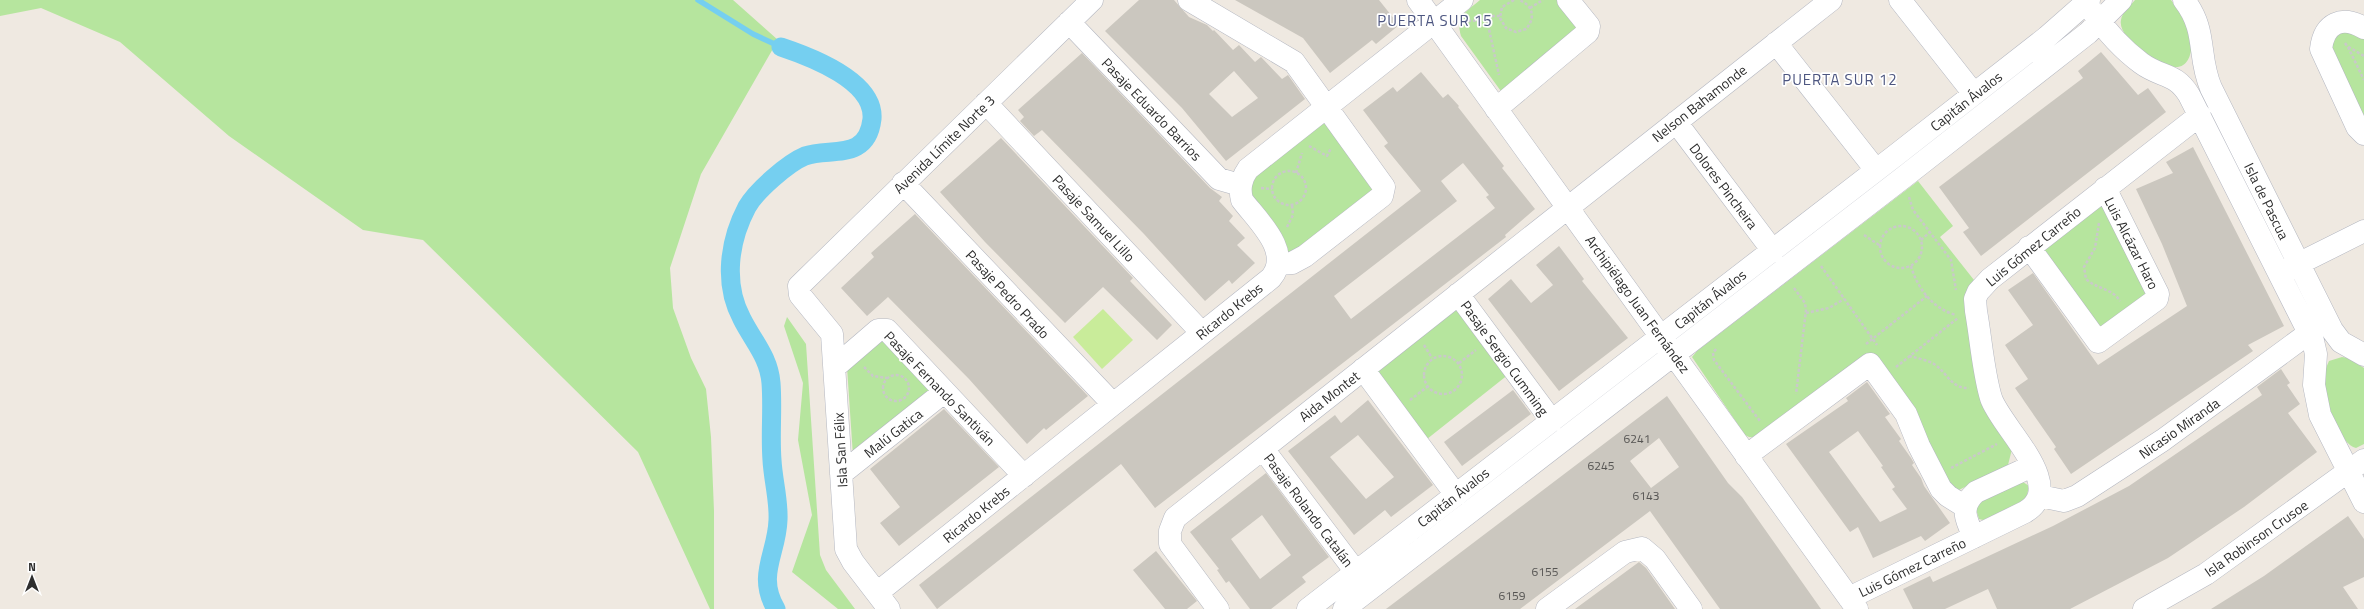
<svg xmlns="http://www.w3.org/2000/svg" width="2364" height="609" viewBox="0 0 2364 609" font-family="'Titillium Web',sans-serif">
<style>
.green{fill:#b6e59e}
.pitch{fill:#c9ec9a}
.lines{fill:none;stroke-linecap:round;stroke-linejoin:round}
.stream{stroke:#75cff0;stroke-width:5.5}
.canal{stroke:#75cff0;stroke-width:19}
.building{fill:#cbc7bf;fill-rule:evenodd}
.minor-casing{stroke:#b4b7c1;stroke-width:23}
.path{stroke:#c9c9c9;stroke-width:2.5;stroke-dasharray:3 2;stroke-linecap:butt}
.minor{stroke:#fff;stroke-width:22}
.labels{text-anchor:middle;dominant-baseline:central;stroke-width:3.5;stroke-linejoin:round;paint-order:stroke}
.number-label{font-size:12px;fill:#555452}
.street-label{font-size:14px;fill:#2e2e2e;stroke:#fff}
.neighbourhood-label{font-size:15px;letter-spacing:1px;fill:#4d5680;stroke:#fff}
</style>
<rect width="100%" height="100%" fill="#efe9e1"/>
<path class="green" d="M0,0h733l45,40 -77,134 -31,94 3,40 18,50 15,31 5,48 3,74v98h-4l-72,-157 -215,-212 -60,-10 -134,-94 -109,-94 -79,-34 -41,8z
M1480,0h84l18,26 -79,68 -42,-58c-6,-20 5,-24 19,-36z
M2135,0h36c6,8 13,16 17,25 6,13 6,43 -13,42 -17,-1 -58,-29 -54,-47 1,-8 10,-15 14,-20z
M2337,29l27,3v96l-38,-87z
M1325,121l53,67 -78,67 -12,-2c-1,-26 -48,-48 -37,-74z
M1918,181l35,45 -13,11 34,43 -7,9 16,116 29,44 -4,16 -53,27 -84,-138 -111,84 -11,-1 -4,-2 -53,-78 5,-6z
M2103,201l46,92 -45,39 -44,-51 -16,-32z
M1457,309l52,65 -87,69 -46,-71z
M787,317l19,27 14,211 6,15 29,39h-17l-46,-37 20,-57 -14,-75 5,-57 -19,-57z
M878,336l56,53 -81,67 -6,-89z
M2342,357l6,1 16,10v76l-8,4c-15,-4 -30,-39 -32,-54 -2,-11 0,-23 5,-33z
M2023,482l6,4 -3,14 -43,20 -4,-1 -3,-10 4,-7z"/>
<path class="pitch" d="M1103,309l30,31 -31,29 -29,-32z"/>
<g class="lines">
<path class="stream" d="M698,0l55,34 28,13"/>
<path class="canal" d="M776,609c-20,-34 1,-55 2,-89 1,-20 -5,-40 -6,-60 -2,-25 1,-52 -1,-77 -2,-26 -18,-42 -29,-64 -19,-35 -13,-78 5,-112 9,-16 41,-44 58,-51 25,-9 62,6 67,-37 3,-38 -61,-62 -91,-72"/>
</g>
<path class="building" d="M1139,0h35l15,17 18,8 6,6 1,-1 19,20 6,-5 16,17 6,-5 21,22 6,-4 17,24 -79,62 -44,-53 -77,-77zM1234,71l24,27 -26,19 -23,-23z
M1235,0h144l20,25 -23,19 -4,-4 -42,33 -27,-35z
M2101,52l37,43 10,-7 18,24 -185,144 -18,-24 6,-4 -30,-41 144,-109 -5,-7z
M1082,53l128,135 12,9 -3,4 14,15 -4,5 16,17 -8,7 18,18 -23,21 -3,-4 -24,21 -61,-67 -102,-104 -8,6 -14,-15 4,-4 -6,-7z
M1421,72l22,26 5,-4 11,12 -1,1 46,59 -2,2 33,41 -30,26 1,2 -351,271 -34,-44 -184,145 -18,-24 502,-394 -37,-45 4,-3 -25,-33 30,-23 4,5zM1463,163l26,32 -3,2 9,11 -144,111 -17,-23 123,-95 -16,-20z
M1001,138l132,140 -3,3 42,44 -15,15 -54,-53 -38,36 -80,-81 -45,-50z
M2193,147l91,179 -36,19 5,6 -182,123 -17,-25 2,-2 -41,-59 13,-9 -23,-34 28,-20 -25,-35 25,-17 65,92 89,-59 -25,-62 -26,-55 37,-16 -7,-11z
M915,214l173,182 -42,34 -2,-2 -17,16 -58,-65 -81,-82 -21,19 -26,-28 33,-31 -3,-4z
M1559,246l25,33 -2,2 46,57 -69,53 -71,-92 23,-20 20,24 22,-18 -17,-20z
M2281,369l9,14 -3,2 13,19 -12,9 29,39 -73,55 -76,51 -98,51h-73l-9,-20 -43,20h-32l-10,-20 27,-13 3,6 120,-56 76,-40 133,-91 -5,-8z
M1867,382l23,32 -5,3 16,22 -2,2 12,17 3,5 -2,2 9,13 3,8 26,37 -25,18 -4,-5 -48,22 -15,-31 -8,5 -64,-88 62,-43 -2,-3zM1858,431l25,35 -2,1 14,20 -3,2 15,20 -27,13 -51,-70z
M1513,390l18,24 -69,52 -18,-24z
M1667,396l61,87 14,14 79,112h-101l-70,-98 -130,98h-134zM1659,438l20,29 -28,21 -21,-27z
M1368,400l65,85 -42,32 -6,-7 -31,25 -66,-84 47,-36 6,8zM1358,435l36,42 -28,22 -36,-42z
M944,409l55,58 -100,79 -19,-23 20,-16 -30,-38z
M1266,473l63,84 -27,20 4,5 -35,27h-21l-21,-28 -3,2 -9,-13 2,-1 -29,-37zM1262,515l29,40 -31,24 -29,-40z
M2348,516l16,23v38l-21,10 15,22h-147l53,-33z
M1156,551l41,50 -10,8h-22l-32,-39z
M1639,562l7,6 29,41h-100z"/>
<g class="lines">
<defs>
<path id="minor" d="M1189,0l105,62 90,125 -2,9 -77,60 -13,7 -14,1
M1418,0l439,609
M1900,0l74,94
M2184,0c24,31 13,56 27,88l121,242 9,12 23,13
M2092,11c14,20 30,38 49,52 20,15 34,9 48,32l124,246 3,13 -2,31 6,30 44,87
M1069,22l150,157 21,6
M2364,28c-22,-13 -40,-5 -43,21l36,78 7,7
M1776,43l100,127
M986,103l216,230
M1496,109l92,-77 1,-6 -21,-26
M1676,122l97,129
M903,183l210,221
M2029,247l69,95 59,-43 1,-5 -53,-106
M2286,270l78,-39
M1458,294l94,127
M835,367l43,-37h9l137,146
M1363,369l93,126
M1263,449l93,123
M1746,456l124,-92 36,50 13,32 22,43 7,7 16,10
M841,474l103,-82
M2040,496l24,5 13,-5 86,-56 146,-107
M1974,537c-8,-17 -15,-30 2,-45l56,-26
M877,593l394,-315c22,-26 -14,-58 -29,-78 -3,-12 -1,-21 6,-31l214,-169
M1849,598l176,-86c44,-26 -24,-84 -34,-114 -8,-27 -10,-59 -15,-87l-1,-12 3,-7 12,-13 210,-164
M889,609l-36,-47 -7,-13 -14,-215 -32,-39 -1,-9 293,-286
M1218,609l-48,-65v-13l5,-13 656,-518
M1308,609l588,-454 151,-118 42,-37
M1344,609l560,-432 184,-144 33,-33
M1547,609l78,-57 17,-4 13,11 36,50
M2144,609l62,-35 158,-114"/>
</defs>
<use href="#minor" class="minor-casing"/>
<path class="path" d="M1514,0l-12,7 -2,11 6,10 10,4 10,-3c10,-11 7,-24 -7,-29
M1530,8l13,-8
M1487,20l12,55
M1468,21l19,-1 6,-4h7
M2345,43l2,3 17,10
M2348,47l16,33
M1309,146l18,10 4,-8
M1272 188a17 17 0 1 1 34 0a17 17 0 1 1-34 0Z
M1296,173l6,-20
M1261,188l11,1
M1909,197l4,13 38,50 5,30
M2099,223l-4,25 -11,19 2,12c10,10 26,9 34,22
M1880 247a21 21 0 1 1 42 0a21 21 0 1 1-42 0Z
M1287,227l6,-12 -1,-10
M1864,235l15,10
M1921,240l9,-8
M1821,266l56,79
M1911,266c6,22 22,43 45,49
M1794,288l11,15 1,7 -10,84
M1806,313l23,-5 15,-9
M1866,344l61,-48
M1424,345l8,13
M1716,349l-3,4 1,7 46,61
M1424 375a19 19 0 1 1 38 0a19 19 0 1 1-38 0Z
M1909,356c8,2 18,4 25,8 13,8 17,25 35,24
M1459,363l17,-13
M864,367l9,9 14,2
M1896,367l62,-49
M883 388a13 13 0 1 1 26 0a13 13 0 1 1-26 0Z
M1410,400l17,-13
M1951,468l46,-24"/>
<use href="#minor" class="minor"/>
</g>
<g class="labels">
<g class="number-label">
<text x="1637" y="438">6241</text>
<text x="1601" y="465">6245</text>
<text x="1646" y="495">6143</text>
<text x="1545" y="571">6155</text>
<text x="1512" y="595">6159</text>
</g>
<g class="street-label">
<text transform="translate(1966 101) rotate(-38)">Capitán Ávalos</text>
<text transform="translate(1699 103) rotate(-38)">Nelson Bahamonde</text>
<text transform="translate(1152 109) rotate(46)">Pasaje Eduardo Barrios</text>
<text transform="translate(944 144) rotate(-44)">Avenida Límite Norte 3</text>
<text transform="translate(1724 186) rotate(53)">Dolores Pincheira</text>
<text transform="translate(2267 201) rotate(64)">Isla de Pascua</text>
<text transform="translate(1094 218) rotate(47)">Pasaje Samuel Lillo</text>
<text transform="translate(2132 243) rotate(63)">Luis Alcázar Haro</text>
<text transform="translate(2033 246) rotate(-39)">Luis Gómez Carreño</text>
<text transform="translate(1008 294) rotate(47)">Pasaje Pedro Prado</text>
<text transform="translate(1710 299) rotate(-38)">Capitán Ávalos</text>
<text transform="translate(1638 304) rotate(54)">Archipiélago Juan Fernández</text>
<text transform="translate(1229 311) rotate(-39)">Ricardo Krebs</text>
<text transform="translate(1505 358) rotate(54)">Pasaje Sergio Cumming</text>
<text transform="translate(940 388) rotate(46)">Pasaje Fernando Santiván</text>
<text transform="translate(1329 396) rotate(-38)">Aida Montet</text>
<text transform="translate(2179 428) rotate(-35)">Nicasio Miranda</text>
<text transform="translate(893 433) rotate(-38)">Malú Gatica</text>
<text transform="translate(840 450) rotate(-93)">Isla San Félix</text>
<text transform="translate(1453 497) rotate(-38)">Capitán Ávalos</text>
<text transform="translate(1309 510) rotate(53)">Pasaje Rolando Catalán</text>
<text transform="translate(976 514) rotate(-39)">Ricardo Krebs</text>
<text transform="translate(2256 538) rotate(-35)">Isla Robinson Crusoe</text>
<text transform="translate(1912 567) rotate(-26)">Luis Gómez Carreño</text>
</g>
<g class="neighbourhood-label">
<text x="1435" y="20">PUERTA SUR 15</text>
<text x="1840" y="79">PUERTA SUR 12</text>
</g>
</g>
<g transform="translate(32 577)" stroke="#ffffff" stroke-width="3" paint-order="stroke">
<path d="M0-3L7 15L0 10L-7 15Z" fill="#2e2e2e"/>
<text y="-6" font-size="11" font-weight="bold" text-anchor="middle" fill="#2e2e2e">N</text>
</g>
</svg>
